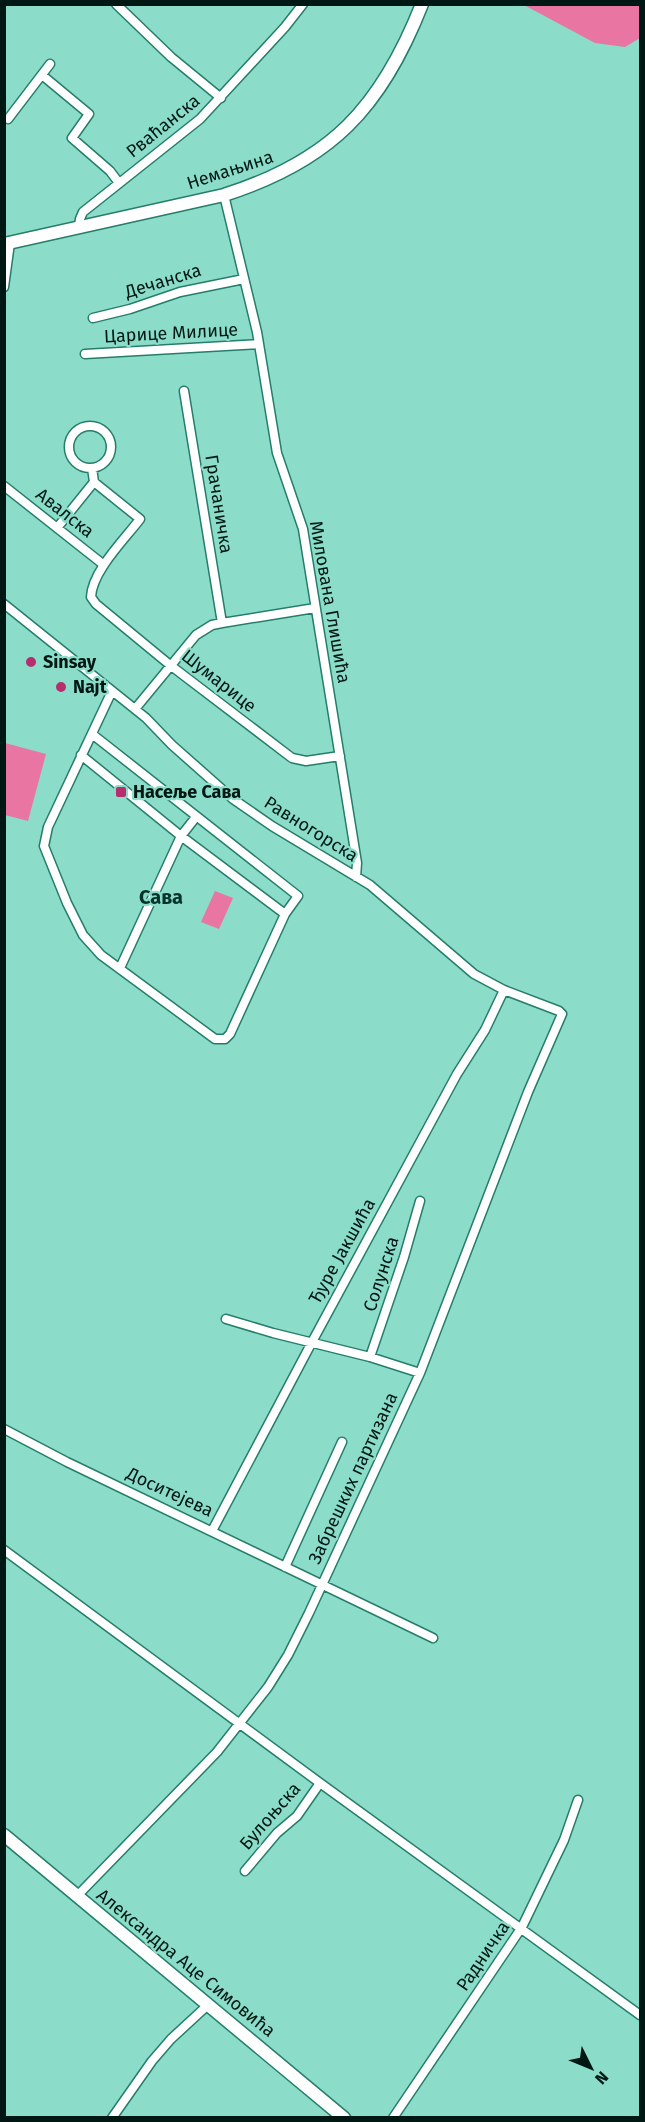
<svg xmlns="http://www.w3.org/2000/svg" width="645" height="2122" viewBox="0 0 645 2122" font-family="'Fira Sans',sans-serif">
<style>
.green{fill:#e875a2}
.lines{fill:none;stroke-linecap:round;stroke-linejoin:round}
.street-casing{stroke:#257d6b;stroke-width:11}
.secondary-casing{stroke:#257d6b;stroke-width:15}
.street{stroke:#fff;stroke-width:8}
.secondary{stroke:#fff;stroke-width:12}
.poi-dot{fill:#b62e6e;stroke:#8bddc9;stroke-width:2}
.labels{text-anchor:middle;dominant-baseline:central;stroke-width:4.5;stroke-linejoin:round;paint-order:stroke}
.street-label{font-size:18px;fill:#001813;stroke:#8bddc9}
.poi-label{font-size:18px;font-weight:bold;fill:#001813;stroke:#8bddc9;text-anchor:start}
.neighbourhood-label{font-size:20px;font-weight:bold;fill:#03332a;stroke:#8bddc9}
</style>
<rect width="100%" height="100%" fill="#8bddc9"/>
<path class="green" d="M524,5h116v33l-15,9 -30,-4z
M5,743l41,11 -18,67 -23,-6z
M215,891l18,7 -14,31 -18,-7z"/>
<g class="lines">
<defs>
<path id="street" d="M116,4l55,53 50,41
M42,75l47,39 -17,24 38,33 9,12
M8,119l42,-55
M224,195l33,137 20,121 26,76 54,334 -1,14
M79,226l1,-7 3,-7 117,-93 85,-92 18,-23
M4,287l6,-44
M93,318l37,-9 50,-17 64,-13
M85,354l174,-10
M69 447a21 21 0 1 1 42 0a21 21 0 1 1-42 0Z
M94,482l46,37c-15,20 -48,52 -49,78l5,7 74,61 122,93 14,3 34,-5
M4,486l100,79
M57,528l37,-46 -2,-14
M4,604l142,114 26,27 61,54 39,27 98,59 104,89 30,16 55,21 3,3 -34,78 -108,281 -111,240 -21,42 -20,32 -51,65 -140,144
M222,623l93,-15
M135,709l61,-74 16,-10 10,-2 -38,-232
M92,734l206,162 -13,18 -55,120 -5,5h-10l-114,-84 -18,-20 -16,-32 -23,-57 4,-19 64,-136
M81,755l100,81 104,78
M120,968l61,-132 15,-19
M226,1319l47,14 97,24 50,16
M370,1357l34,-100 16,-56
M4,1429l63,33 366,176
M212,1531l100,-189 145,-268 28,-44 19,-40
M4,1550l316,233 320,232
M285,1567l57,-125
M245,1871l32,-38 20,-17 23,-33
M112,2118l40,-57 19,-22 38,-35
M393,2118l129,-191 42,-87 14,-40"/>
<path id="secondary" d="M4,244l220,-49c107,-34 157,-87 198,-191
M4,1835l340,283"/>
</defs>
<use href="#street" class="street-casing"/>
<use href="#secondary" class="secondary-casing"/>
<use href="#street" class="street"/>
<use href="#secondary" class="secondary"/>
</g>
<g class="poi-dot">
<circle cx="31" cy="662" r="6"/>
<circle cx="61" cy="687" r="6"/>
<rect x="115" y="786" width="12" height="12" rx="3"/>
</g>
<g class="labels">
<g class="street-label">
<text transform="translate(163 126) rotate(-39)">Рваћанска</text>
<text transform="translate(230 170) rotate(-18)">Немањина</text>
<text transform="translate(163 281) rotate(-17)">Дечанска</text>
<text transform="translate(171 333) rotate(-3)">Царице Милице</text>
<text transform="translate(219 504) rotate(81)">Грачаничка</text>
<text transform="translate(65 513) rotate(38)">Авалска</text>
<text transform="translate(330 602) rotate(80)">Милована Глишића</text>
<text transform="translate(219 681) rotate(38)">Шумарице</text>
<text transform="translate(311 829) rotate(32)">Равногорска</text>
<text transform="translate(342 1251) rotate(-61)">Ђуре Јакшића</text>
<text transform="translate(381 1274) rotate(-72)">Солунска</text>
<text transform="translate(353 1478) rotate(-65)">Забрешких партизана</text>
<text transform="translate(170 1492) rotate(25)">Доситејева</text>
<text transform="translate(270 1816) rotate(-49)">Булоњска</text>
<text transform="translate(483 1956) rotate(-56)">Радничка</text>
<text transform="translate(186 1963) rotate(39)">Александра Аце Симовића</text>
</g>
<g class="poi-label">
<text x="43" y="662">Sinsay</text>
<text x="73" y="687">Najt</text>
<text x="133" y="792">Насеље Сава</text>
</g>
<g class="neighbourhood-label">
<text x="161" y="897">Сава</text>
</g>
</g>
<rect width="645" height="2122" fill="none" stroke="#001813" stroke-width="12"/>
<g transform="translate(591 2068) rotate(133)" stroke="#8bddc9" stroke-width="4.5" paint-order="stroke">
<path d="M0-4.5L10 22L0 15L-10 22Z" fill="#001813"/>
<text y="-9" font-size="16" font-weight="bold" text-anchor="middle" fill="#001813">N</text>
</g>
</svg>
